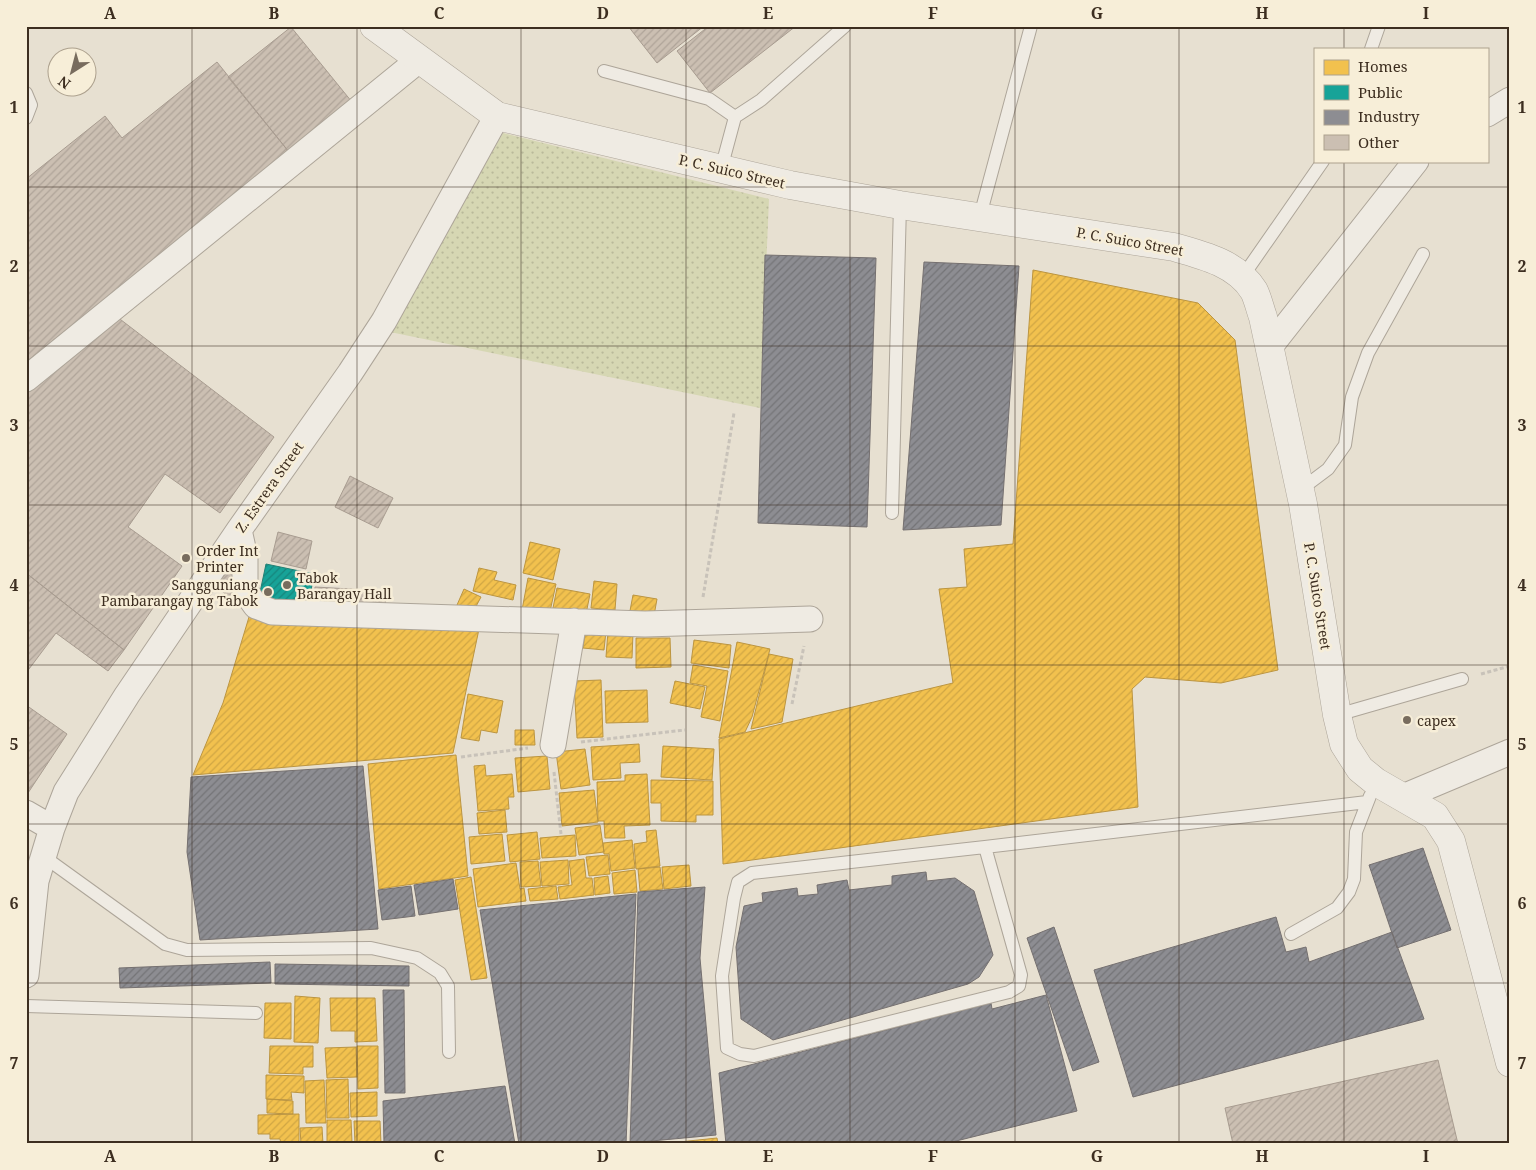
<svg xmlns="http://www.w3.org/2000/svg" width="1536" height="1170" viewBox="0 0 1536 1170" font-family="'Noto Serif',serif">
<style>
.green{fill:url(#green-dots)}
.homes{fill:url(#homes-hatch);stroke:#bc9540}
.public{fill:url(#public-hatch);stroke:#228074}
.industry{fill:url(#industry-hatch);stroke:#757070}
.building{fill:url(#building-hatch);stroke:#a89c90}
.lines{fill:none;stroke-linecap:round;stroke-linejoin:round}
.service-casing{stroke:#ada599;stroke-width:14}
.minor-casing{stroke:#ada599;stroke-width:27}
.tertiary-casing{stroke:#ada599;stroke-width:29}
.path{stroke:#c8c2b9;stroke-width:3;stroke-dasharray:4 2.5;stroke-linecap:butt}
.service{stroke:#efebe3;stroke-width:12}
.minor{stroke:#efebe3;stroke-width:25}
.tertiary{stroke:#efebe3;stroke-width:28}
.grid{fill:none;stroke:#3d2e20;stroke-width:1;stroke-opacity:0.55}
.poi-dot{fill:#786c5e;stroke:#f7eed8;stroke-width:2}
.labels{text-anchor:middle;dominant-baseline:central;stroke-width:5;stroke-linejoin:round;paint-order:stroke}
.street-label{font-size:14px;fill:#3d2e20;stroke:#f7eed8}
.poi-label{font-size:14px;fill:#3d2e20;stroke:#f7eed8;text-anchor:start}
.neatline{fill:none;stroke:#3d2e20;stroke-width:2}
.grid-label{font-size:16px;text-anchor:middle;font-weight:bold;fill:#3d2e20}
</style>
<defs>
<pattern id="green-dots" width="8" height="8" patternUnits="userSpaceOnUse" patternTransform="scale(1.25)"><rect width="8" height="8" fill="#d6d7b3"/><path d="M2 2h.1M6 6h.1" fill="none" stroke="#b9b99a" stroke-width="1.8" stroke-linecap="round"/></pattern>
<pattern id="homes-hatch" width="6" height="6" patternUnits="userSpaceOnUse" patternTransform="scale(1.25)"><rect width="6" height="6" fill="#f2c14e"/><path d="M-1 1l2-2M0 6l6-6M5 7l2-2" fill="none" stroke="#d0a644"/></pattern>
<pattern id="public-hatch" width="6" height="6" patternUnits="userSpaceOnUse" patternTransform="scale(1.25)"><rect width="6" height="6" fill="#17a398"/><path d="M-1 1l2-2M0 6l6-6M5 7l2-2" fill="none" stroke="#16857c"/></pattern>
<pattern id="industry-hatch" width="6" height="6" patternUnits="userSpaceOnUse" patternTransform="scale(1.25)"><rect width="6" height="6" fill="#8d8d92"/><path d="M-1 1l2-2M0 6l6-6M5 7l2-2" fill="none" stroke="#747477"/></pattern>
<pattern id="building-hatch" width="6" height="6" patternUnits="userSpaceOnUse" patternTransform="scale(1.25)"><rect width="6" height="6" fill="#cbbfb2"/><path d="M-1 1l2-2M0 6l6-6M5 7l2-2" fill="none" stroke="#afa499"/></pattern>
</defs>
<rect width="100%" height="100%" fill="#e7e0d1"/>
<path class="green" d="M503,133l266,66 -9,209 -370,-76z"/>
<path class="homes" d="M1033,270l165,33 37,37 43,330 -57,13 -76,-6 -13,12 6,118 -415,57 -4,-125 234,-56 -14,-94 28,-2 -3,-38 49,-5z
M530,542l30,7 -7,31 -30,-7z
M479,568l18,4 -3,8 22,5 -3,15 -40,-9z
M528,578l28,6 -7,32 -27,-6z
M594,581l23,3 -2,26 -24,-2z
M557,588l33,6 -5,25 -33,-6z
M464,589l17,8 -8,15 -16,-7z
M633,595l24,4 -4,22 -24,-5z
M249,617l230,12 -26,124 -260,22 30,-72z
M586,628l20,3 -2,19 -21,-2z
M608,631l25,2 -1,25 -26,-1z
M636,638h34l1,29 -35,1z
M694,640l37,5 -2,23 -38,-5z
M737,642l33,7 -18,68 -7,15 -26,6z
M769,654l24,5 -11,63 -31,7z
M693,665l35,6 -8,50 -19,-4 6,-31 -17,-3z
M601,680l2,57 -26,1 -3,-57z
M675,681l30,6 -5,22 -30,-6z
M647,690l1,32 -42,1 -1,-32z
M468,694l35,7 -6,32 -16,-3 -2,11 -18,-3z
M515,730h19l1,15h-20z
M639,744l1,18 -20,1 1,15 -28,2 -2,-33z
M663,746l51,3 -2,31 -51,-3z
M585,749l5,36 -29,4 -5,-37z
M456,755l12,121 -89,13 -11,-125z
M547,756l3,33 -32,3 -3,-34z
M485,765l1,11 26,-2 2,23h-6l1,12 -31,2 -4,-45z
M647,774l3,51 -26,1 1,12h-20l-1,-17h-6l-1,-39 28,-1v-6z
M651,780l62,1v34h-17v7l-35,-1v-18h-10z
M594,790l4,32 -36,4 -3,-33z
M505,810l2,22 -28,2 -2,-21z
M600,825l4,27 -25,3 -4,-27z
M656,830l4,36 -24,3 -2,-25 13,-2 -1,-11z
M537,832l3,27 -30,3 -3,-27z
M502,834l3,27 -34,3 -2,-27z
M575,835l1,21 -34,2 -2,-20z
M632,840l3,28 -24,3 -2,-17h-5l-1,-11z
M608,855l2,19 -21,2 -3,-19z
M584,859l2,19h6l2,17 -34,4 -2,-12 14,-2 -3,-24z
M568,860l1,24 -27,2 -2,-24z
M538,861l3,25 -20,1 -1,-25z
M516,863l4,26 4,-1 2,13 -48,6 -5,-38z
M689,865l2,21 -27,3 -2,-22z
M660,867l3,22 -23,2 -2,-22z
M635,870l2,22 -23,2 -2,-21z
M608,876l2,17 -15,2 -1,-17z
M471,877l16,101 -16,2 -16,-100z
M556,886l2,13 -28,2 -2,-12z
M295,996l25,2 -2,45 -24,-1z
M330,998h45l2,43 -22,1v-11h-24z
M265,1003h26v36l-27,-1z
M270,1046h43v21h-10v7l-34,-1z
M357,1046h21v42l-20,1z
M356,1047l1,30 -30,1 -2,-30z
M266,1075l38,1v17l-13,-1 1,8 -26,-1z
M348,1079l1,39h-22l-1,-38z
M324,1080l2,43h-20l-1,-42z
M377,1092v24l-26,1 -1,-24z
M267,1099l26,2v13l-26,-1z
M299,1114v30h-18l-1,-5h-10v-5h-12v-19z
M327,1120h24l1,22h-25z
M354,1121h26l1,23h-26z
M322,1127l1,17h-22l-1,-16z
M717,1138l1,6h-58z"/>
<path class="public" d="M266,564l48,10 -6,33 -49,-10z"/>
<path class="industry" d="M765,255l111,3 -9,269 -109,-4z
M924,262l95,4 -18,259 -98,5z
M363,766l15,163 -178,11 -13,-88 4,-75z
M1423,848l28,82 -54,18 -28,-83z
M926,872l1,9 28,-3 19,13 19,64 -14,22 -11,7 -195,56 -32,-21 -5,-72 8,-41 19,-4 -1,-9 35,-5 1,8 20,-2 -1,-9 30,-5 2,10 43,-5v-9z
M453,879l5,30 -39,6 -5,-30z
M411,886l4,30 -33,4 -4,-30z
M705,887l-5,71 16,177 -86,8 8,-251z
M636,894l-10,250h-107l-39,-234z
M1276,917l10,35 20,-5 3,15 83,-30 32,87 -291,78 -39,-127z
M1054,927l45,135 -26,9 -46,-133z
M270,962l1,21 -151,5 -1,-20z
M275,964l134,2v20l-134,-2z
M383,990h21l1,103h-20z
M1046,995l31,116 -133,33h-218l-7,-71 272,-70 1,6z
M505,1086l10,58h-131l-1,-43z"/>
<path class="building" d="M628,26h76l-47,37z
M709,26h87l-86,67 -33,-42z
M291,27l61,75 -63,50 -61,-75z
M217,62l72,90 -263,210v-183l79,-63 17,22z
M112,313l162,124 -54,76 -55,-39 -37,53 54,39 -58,84 -98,-77v-192z
M350,476l43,22 -15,30 -43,-21z
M278,532l34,9 -6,28 -35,-8z
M236,560l4,38h-10l-14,-12z
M26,573l98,77 -16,21 -52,-38 -30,40z
M315,587l71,4 -1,21 -72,-3z
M26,705l41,29 -41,62z
M1438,1060l20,84h-225l-8,-36z"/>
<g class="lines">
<defs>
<path id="service" d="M1371,49l8,-23
M604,71l105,28 26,18
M26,93l5,12 -5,13
M721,169l14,-52 26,-17 84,-74
M980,216l51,-190
M1243,276l80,-115
M1300,490l28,-21 17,-24 7,-48 16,-44 55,-99
M892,513l8,-308
M1337,715l125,-36
M985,847l36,128 -2,11 -10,6 -255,64 -14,-2 -13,-6 -5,-72 12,-78 4,-16 14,-9 233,-26 382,-45
M43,856l122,88 22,6 184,-2 46,10 23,15 8,13 1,66
M1291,934l46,-26 12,-16 5,-13 2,-47 14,-36
M26,1006l230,7"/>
<path id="minor" d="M1487,114l23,-14
M1269,348l147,-187
M26,379l394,-320
M239,530l6,27v34l11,15 16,6 373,12 165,-5
M553,745l21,-124
M1403,797l107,-45
M26,813l26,15
M26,975l10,-94 16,-53 14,-36 61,-97 112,-165 111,-157 34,-52 113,-205"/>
<path id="tertiary" d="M374,26l123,90 293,69 110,20 274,42c29,8 64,17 80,44 4,8 6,18 9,26l40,187 34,211 7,29 16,25 16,13 59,34 16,25 59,222"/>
</defs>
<use href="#service" class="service-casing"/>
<use href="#minor" class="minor-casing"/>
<use href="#tertiary" class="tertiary-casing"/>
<path class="path" d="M703,597l31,-184
M1481,674l29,-8
M792,704l12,-58
M581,742l104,-12
M461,757l67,-9
M554,772l7,62"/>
<use href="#service" class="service"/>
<use href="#minor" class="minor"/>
<use href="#tertiary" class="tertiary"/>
</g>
<path class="grid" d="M192,26v1118M357,26v1118M521,26v1118M686,26v1118M850,26v1118M1015,26v1118M1179,26v1118M1344,26v23M1344,161v983M26,187h1484M26,346h1484M26,505h1484M26,665h1484M26,824h1484M26,983h1484"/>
<g class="poi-dot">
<circle cx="186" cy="558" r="5"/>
<circle cx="287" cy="585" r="5"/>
<circle cx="268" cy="592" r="5"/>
<circle cx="1407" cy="720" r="5"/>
</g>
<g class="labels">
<g class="street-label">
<text transform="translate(732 171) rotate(13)">P. C. Suico Street</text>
<text transform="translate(1130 241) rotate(10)">P. C. Suico Street</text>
<text transform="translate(269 487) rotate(-55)">Z. Estrera Street</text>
<text transform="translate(1318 596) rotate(81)">P. C. Suico Street</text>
</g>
<g class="poi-label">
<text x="196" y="550">Order Int<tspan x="196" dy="16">Printer</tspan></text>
<text x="297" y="577">Tabok<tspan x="297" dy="16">Barangay Hall</tspan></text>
<text x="258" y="584" text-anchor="end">Sangguniang<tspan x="258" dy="16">Pambarangay ng Tabok</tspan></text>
<text x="1417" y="720">capex</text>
</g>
</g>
<rect width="1536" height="1170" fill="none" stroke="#f7eed8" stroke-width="55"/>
<rect x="1314" y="48" width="175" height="115" fill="#f7eed8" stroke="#ada18e"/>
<rect x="1324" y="60" width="25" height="15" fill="#f2c14e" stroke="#ada18e"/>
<text x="1358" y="72" font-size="15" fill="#3d2e20">Homes</text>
<rect x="1324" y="85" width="25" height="15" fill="#17a398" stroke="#ada18e"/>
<text x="1358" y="98" font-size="15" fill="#3d2e20">Public</text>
<rect x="1324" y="110" width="25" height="15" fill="#8d8d92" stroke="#ada18e"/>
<text x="1358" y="122" font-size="15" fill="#3d2e20">Industry</text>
<rect x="1324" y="135" width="25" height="15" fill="#cbbfb2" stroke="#ada18e"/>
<text x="1358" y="148" font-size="15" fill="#3d2e20">Other</text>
<g transform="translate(72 72) rotate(216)"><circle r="24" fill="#f7eed8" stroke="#ada18e"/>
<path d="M0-4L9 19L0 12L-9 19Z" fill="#786c5e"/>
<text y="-8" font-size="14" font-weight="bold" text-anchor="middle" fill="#3d2e20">N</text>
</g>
<rect x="28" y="28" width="1480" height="1114" class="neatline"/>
<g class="grid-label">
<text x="110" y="19">A</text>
<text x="274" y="19">B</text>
<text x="439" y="19">C</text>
<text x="603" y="19">D</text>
<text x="768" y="19">E</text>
<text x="933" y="19">F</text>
<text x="1097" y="19">G</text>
<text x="1262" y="19">H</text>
<text x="1426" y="19">I</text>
<text x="14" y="113">1</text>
<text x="1522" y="113">1</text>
<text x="14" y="272">2</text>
<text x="1522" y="272">2</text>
<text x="14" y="431">3</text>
<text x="1522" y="431">3</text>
<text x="14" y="591">4</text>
<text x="1522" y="591">4</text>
<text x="14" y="750">5</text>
<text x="1522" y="750">5</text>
<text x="14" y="909">6</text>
<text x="1522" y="909">6</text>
<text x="14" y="1069">7</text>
<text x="1522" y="1069">7</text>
<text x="110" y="1162">A</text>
<text x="274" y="1162">B</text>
<text x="439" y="1162">C</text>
<text x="603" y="1162">D</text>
<text x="768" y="1162">E</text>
<text x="933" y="1162">F</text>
<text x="1097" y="1162">G</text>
<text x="1262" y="1162">H</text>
<text x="1426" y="1162">I</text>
</g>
</svg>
